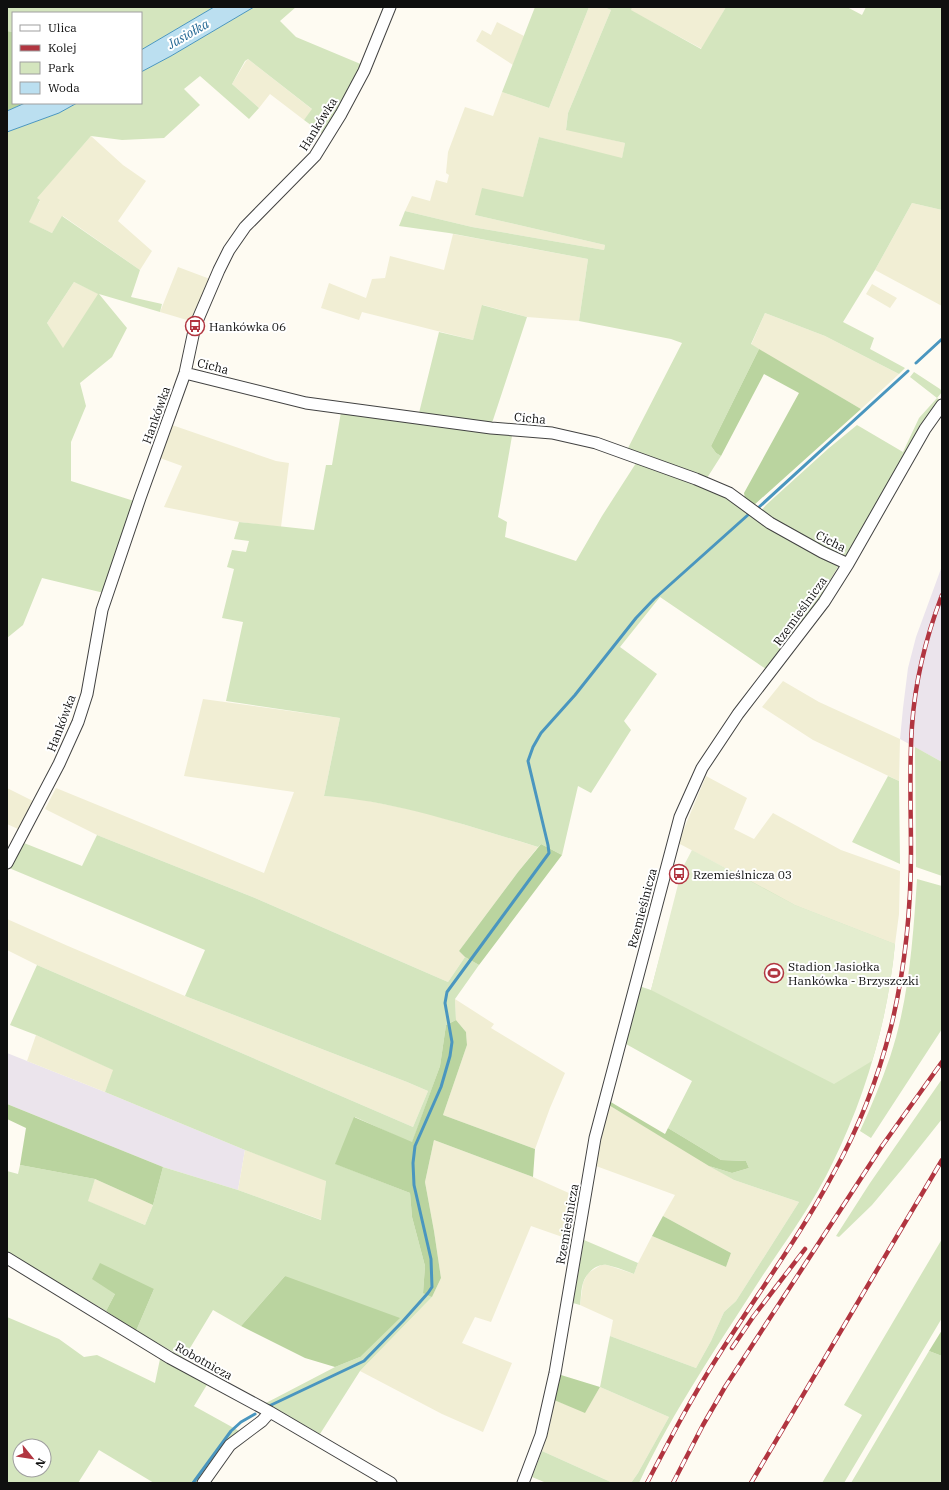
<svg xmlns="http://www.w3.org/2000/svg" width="949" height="1490" viewBox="0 0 949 1490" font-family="'IBM Plex Serif',serif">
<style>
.industrial{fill:#ebe4ec}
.farmland{fill:#f1eed4}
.green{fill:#d4e5be;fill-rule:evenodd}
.forest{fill:#bad49f}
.pitch{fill:#e4edcf}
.water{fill:#bbdff0;stroke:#4a96bf}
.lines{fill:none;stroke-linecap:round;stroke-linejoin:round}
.stream{stroke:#4a96bf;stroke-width:3}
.minor-casing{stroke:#424242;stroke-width:13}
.minor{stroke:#fff;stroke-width:11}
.rail-casing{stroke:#b13540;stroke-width:4.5}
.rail{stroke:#fff;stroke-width:3;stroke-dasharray:9;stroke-linecap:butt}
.labels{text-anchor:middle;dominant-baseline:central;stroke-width:4;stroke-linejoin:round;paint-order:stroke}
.street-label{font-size:12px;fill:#0f0f0f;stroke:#fff}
.poi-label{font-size:12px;fill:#0f0f0f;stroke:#fff;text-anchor:start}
.water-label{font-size:13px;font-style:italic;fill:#246894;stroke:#fff}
</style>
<rect width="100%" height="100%" fill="#fefbf2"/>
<path class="industrial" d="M942,566v196l-42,-23 3,-31 5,-40 8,-31z
M7,1053l98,39 140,58 -7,40 -75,-23 -156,-63z"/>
<path class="farmland" d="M589,7h15l7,3 -43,103 -2,16 59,14 -3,16 -83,-22 -16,61 -48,17 130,30 -1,5 -132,-23 -67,-16 7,-15 18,5 6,-21 11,3 2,-8 -3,-2 2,-21 17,-45 28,9 9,-24 47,16z
M632,7h94l-24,42 -72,-39z
M497,22l27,14 -11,29 -37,-24 6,-11 9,5z
M248,59l65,51 -9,10 -34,-26 -11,14 -27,-24 14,-23z
M91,136l32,29 23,16 -28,40 34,30 -12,19 -77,-54 -11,17 -24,-11 12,-21 -4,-3z
M912,203l30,7v96l-67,-36z
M453,234l135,25 -9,62 -52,-4 -44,-12 -10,35 -111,-28 -3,8 -38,-12 8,-25 37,15 6,-19 13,-1 5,-22 54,14z
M178,267l32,12 -13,44 -37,-11z
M74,282l25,12 -36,55 -16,-26z
M872,284l25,14 -7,10 -24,-14z
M765,313l60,23 74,38 -38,35 -110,-64z
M172,425l104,36 13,2 -8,64 -42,-5 -75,-15 18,-41 -22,-8z
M783,681l36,21 81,37 -1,42 -86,-41 -51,-33z
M203,699l137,19 -16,78 30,2 69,14 115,35 -20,25 -59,79 6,6 -17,25 -193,-84 -158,-63 -52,-26 11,-21 208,85 30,-81 -110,-16z
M706,776l41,22 -13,31 20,10 19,-26 68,37 59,21 -1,43 -4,30 -100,-39 -117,-62z
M7,788l26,13 -15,28 -11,-5z
M7,919l61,27 117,50 222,86 21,9 -15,36 -376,-162 -30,-15z
M455,999l39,25 -3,4 74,45 -15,35 -15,41 -92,-34 24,-70 -1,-13 -10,-12z
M36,1035l78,35 -9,22 -78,-31z
M607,1104l127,76 65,22 -63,99 -12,11 -13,29 -15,27 -86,-32 3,-16 -33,-15 3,-22 5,-10 13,-8h6l27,9 4,-11 14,-27 74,31 5,-14 -68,-37 12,-21 -79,-29z
M434,1140l99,37 47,21 -9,42 -40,-14 -40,96 -16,-5 -13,26 50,20 -29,69 -41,-18 -82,-43 72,-74 9,-19 -7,-47 -9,-49z
M245,1150l81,30 -4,40 -84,-30z
M95,1179l58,26 -8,20 -58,-24z
M600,1387l69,30 -31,56 -7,10h-18l-71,-32 8,-25 4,-26 31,12z"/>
<path class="green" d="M7,7h207l-73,43v-37h-128v19l-6,-1z
M254,7h42l-16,14 16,16 67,28 -40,69 -19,-14 8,-11 -64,-50 -3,2 -13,23 27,24 -10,11 -49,-43 -16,13 16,16 -36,33 -42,2 -31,-4 -54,62 3,2 -11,22 23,11 10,-17 78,54 -9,27 31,7 -2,8 -61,-18 28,34 -15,29 -32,26 6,23 -15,36v39l63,20 -30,92 -62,-15 -19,47 -16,13v-506l52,-19 18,-10h64v-31l30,-16zM74,282l24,12 -35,54 -16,-25z
M535,7h54l-40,101 -47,-16z
M604,7h28l-1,3 70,39 25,-42h121l15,8 4,-8h76v203l-30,-7 -37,67 -32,52 31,16 -4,11 35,19 -6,6 -74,-38 -60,-23 -14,31 8,5 -48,97 5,7 5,3 -14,22 -80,-28 55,-107 -11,-4 -92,-18 9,-62 -139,-26 -50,-7 6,-15 67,16 132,23 1,-5 -130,-30 7,-27 41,9 16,-60 83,21 3,-15 -59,-13 2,-17 43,-103z
M482,305l45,12 -35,106 -73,-10 20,-81 34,8z
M914,372l26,17 2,3 -5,6 3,2 -13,17 -78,137 -8,3 -81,-45 6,-7 63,-57 28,-23 46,27 16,-34 18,-20 -27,-21z
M341,412l74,9 97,15 -14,81 9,5 -2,15 71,24 26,-45 36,-56 88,37 113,68 -20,34 -53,70 -106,-72 -40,50 37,27 -33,47 7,9 -40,63 -13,-7 -16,69 -21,-11 -3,3c-70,-21 -141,-46 -214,-51l16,-78 -114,-17 17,-79 -21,-4 12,-49 -7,-2 5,-17 14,2 3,-11 -15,-2 5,-17 75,8 12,-65h6z
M915,747l27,15v114l-26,-9z
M888,776l11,5 1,83 -48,-22z
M97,835l158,63 193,84 17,-25 14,8 -24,34 1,21 -10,5 -6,41 -28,77 -57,-26 -19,47 74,29 2,24 13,49 -2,27h5l4,4 -72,74 -40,63 -54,-31 69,-36 25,-10 -75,-81 -44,50 -28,-16 -29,48 -48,-27 18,-42 -39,5 -9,17 -99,-58v-82l11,3 2,-9 75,14 -7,22 57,24 8,-20 10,-38 75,23 83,30 5,-39 -81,-31 -140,-58 8,-22 -77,-35 -26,-10 27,-60 376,162 15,-36 -21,-9 -222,-86 20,-46 -196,-82 15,-25 58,23z
M727,868l68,37 100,39c-7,75 -29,151 -62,218 -19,40 -45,76 -70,113 -43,67 -90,136 -124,208h-8l7,-10 31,-56 -69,-30 10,-51 86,32 15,-27 13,-29 12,-11 63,-99 -65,-22 -25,-14 23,7 17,-5 -3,-7 -25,-1 -53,-32 24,-47 -66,-37 13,-58 12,4 26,-98z
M917,879l25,7v143l-71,109 -11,-7c11,-24 21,-48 30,-74 19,-57 23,-118 27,-178z
M942,1079v40l-39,49 -31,37 -33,32 -3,-1 34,-53z
M942,1239v79l-98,165h-22l40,-68 -18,-10z
M584,1240l54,23 -4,11c-8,-3 -18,-7 -27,-9 -10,-2 -21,8 -24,18 -2,6 -2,15 -3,22l-7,-2z
M7,1317l52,22 25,18 13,-2 58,28 5,-24 48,24 -14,23 47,26 -41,51h-46l-55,-33 -21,33h-71zM20,1446h24v24h-24z
M929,1351l13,5v127h-91z
M542,1451l71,32h-69v-1l-12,-5z"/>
<path class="forest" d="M7,31l6,1v71h12l-18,8z
M759,349l102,60 -108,97 -8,-7 -1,-6 55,-100 -35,-19 -43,82 -5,-3 -5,-7z
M541,844l21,11 -83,110 -14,-8 -6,-6 59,-79z
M456,1020l10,12 1,13 -24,70 92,34 -2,28 -99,-37 -9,42 9,49 7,47 -9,19 -9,-4 2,-27 -13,-49 -2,-24 -75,-29 19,-47 58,25 28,-76 6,-41z
M609,1101l56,33 3,-6 53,32 25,1 3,7 -17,5 -23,-7 -102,-62z
M7,1104l156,63 -10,38 -58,-26 -75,-14 6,-37 -19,-9z
M663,1216l68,37 -5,14 -74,-31z
M100,1263l54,26 -18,42 -30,-20 9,-17 -23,-15z
M285,1276l115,42 -40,39 -25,10 -30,-9 -64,-32z
M942,1330v26l-13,-5z
M561,1375l39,12 -15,26 -31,-13z"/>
<path class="pitch" d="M692,850l103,55 100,39c-4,39 -11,79 -23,117l-38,23 -183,-94 31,-121z"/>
<path class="water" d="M214,7h40l-83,49 -30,16v-22z
M25,103h52l-18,10 -52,19v-21z"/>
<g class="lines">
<path class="stream" d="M916,363l26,-24
M758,508l150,-137
M269,1406l95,-45 39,-40 25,-28 4,-6 -1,-28 -17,-74 -1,-22 2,-17 26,-59 9,-31 2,-14 -7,-39 2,-11 102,-139 -1,-8 -20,-84 5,-14 8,-14 34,-38 61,-77 18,-19 95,-85
M193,1483l38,-52 10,-9 14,-8"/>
<defs>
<path id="minor" d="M185,373l121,30 185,25 61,5 44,10 100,36 33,14 41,30 52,29 26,12
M7,863l52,-99 19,-42 9,-28 15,-84 38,-112 45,-125 10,-47 24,-56 10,-20 16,-23 70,-71 26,-42 23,-43 26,-64
M7,1258l163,100 100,54 121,71
M203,1483l27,-38 32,-24 8,-9
M523,1483l18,-48 14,-62 40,-235 85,-321 22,-49 36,-54 86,-112 24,-38 77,-135 17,-24"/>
</defs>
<use href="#minor" class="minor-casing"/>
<use href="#minor" class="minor"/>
<defs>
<path id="rail" d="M732,1348l21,-31 52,-68
M647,1483c23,-44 46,-88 73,-130 38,-60 80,-117 113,-179 26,-46 45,-96 58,-147 14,-58 20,-117 20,-176 0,-42 -2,-84 1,-125 3,-45 14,-89 30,-131
M673,1483l30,-58 22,-38 157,-241 60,-84
M751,1483l191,-323"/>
</defs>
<use href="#rail" class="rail-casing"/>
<use href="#rail" class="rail"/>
</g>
<defs>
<symbol id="bus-ring" viewBox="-11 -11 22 22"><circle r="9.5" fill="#fff" stroke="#b13540" stroke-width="1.5"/><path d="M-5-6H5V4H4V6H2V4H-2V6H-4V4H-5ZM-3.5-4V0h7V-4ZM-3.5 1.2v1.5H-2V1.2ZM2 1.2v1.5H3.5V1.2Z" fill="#b13540"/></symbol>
<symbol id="stadium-ring" viewBox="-11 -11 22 22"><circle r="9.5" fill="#fff" stroke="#b13540" stroke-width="1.5"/><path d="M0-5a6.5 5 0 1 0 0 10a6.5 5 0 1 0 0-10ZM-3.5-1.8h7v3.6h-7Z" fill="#b13540"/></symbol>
</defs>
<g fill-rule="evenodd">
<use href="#bus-ring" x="184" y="315" width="22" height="22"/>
<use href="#bus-ring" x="668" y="863" width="22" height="22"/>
<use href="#stadium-ring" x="763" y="962" width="22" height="22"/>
</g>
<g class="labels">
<g class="street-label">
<text transform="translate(318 124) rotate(-58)">Hankówka</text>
<text transform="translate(213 366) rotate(14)">Cicha</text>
<text transform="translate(156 415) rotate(-70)">Hankówka</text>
<text transform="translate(530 418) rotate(5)">Cicha</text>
<text transform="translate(831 541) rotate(27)">Cicha</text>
<text transform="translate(800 611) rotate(-54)">Rzemieślnicza</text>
<text transform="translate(61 723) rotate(-69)">Hankówka</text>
<text transform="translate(642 908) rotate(-75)">Rzemieślnicza</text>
<text transform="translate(567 1224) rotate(-80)">Rzemieślnicza</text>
<text transform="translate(204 1361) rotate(29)">Robotnicza</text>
</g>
<g class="poi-label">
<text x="209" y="326">Hankówka 06</text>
<text x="693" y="874">Rzemieślnicza 03</text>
<text x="788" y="966">Stadion Jasiołka<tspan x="788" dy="14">Hankówka - Brzyszczki</tspan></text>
</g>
<g class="water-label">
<text transform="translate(188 34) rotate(-30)">Jasiołka</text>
</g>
</g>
<rect width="949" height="1490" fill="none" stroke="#0f0f0f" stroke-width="16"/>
<rect x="12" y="12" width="130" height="92" fill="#ffffff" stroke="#9f9f9f"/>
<rect x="20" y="25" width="20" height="6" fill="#ffffff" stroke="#9f9f9f"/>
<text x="48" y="32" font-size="12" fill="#0f0f0f">Ulica</text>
<rect x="20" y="45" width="20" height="6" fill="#b13540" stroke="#9f9f9f"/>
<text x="48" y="52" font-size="12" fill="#0f0f0f">Kolej</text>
<rect x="20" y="62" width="20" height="12" fill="#d4e5be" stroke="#9f9f9f"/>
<text x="48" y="72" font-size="12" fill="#0f0f0f">Park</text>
<rect x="20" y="82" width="20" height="12" fill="#bbdff0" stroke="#9f9f9f"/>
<text x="48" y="92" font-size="12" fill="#0f0f0f">Woda</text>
<g transform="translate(32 1458) rotate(120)"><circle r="19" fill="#ffffff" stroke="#9f9f9f"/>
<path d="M0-3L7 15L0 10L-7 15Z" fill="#b13540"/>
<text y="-6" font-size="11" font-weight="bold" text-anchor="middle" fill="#0f0f0f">N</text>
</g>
</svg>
